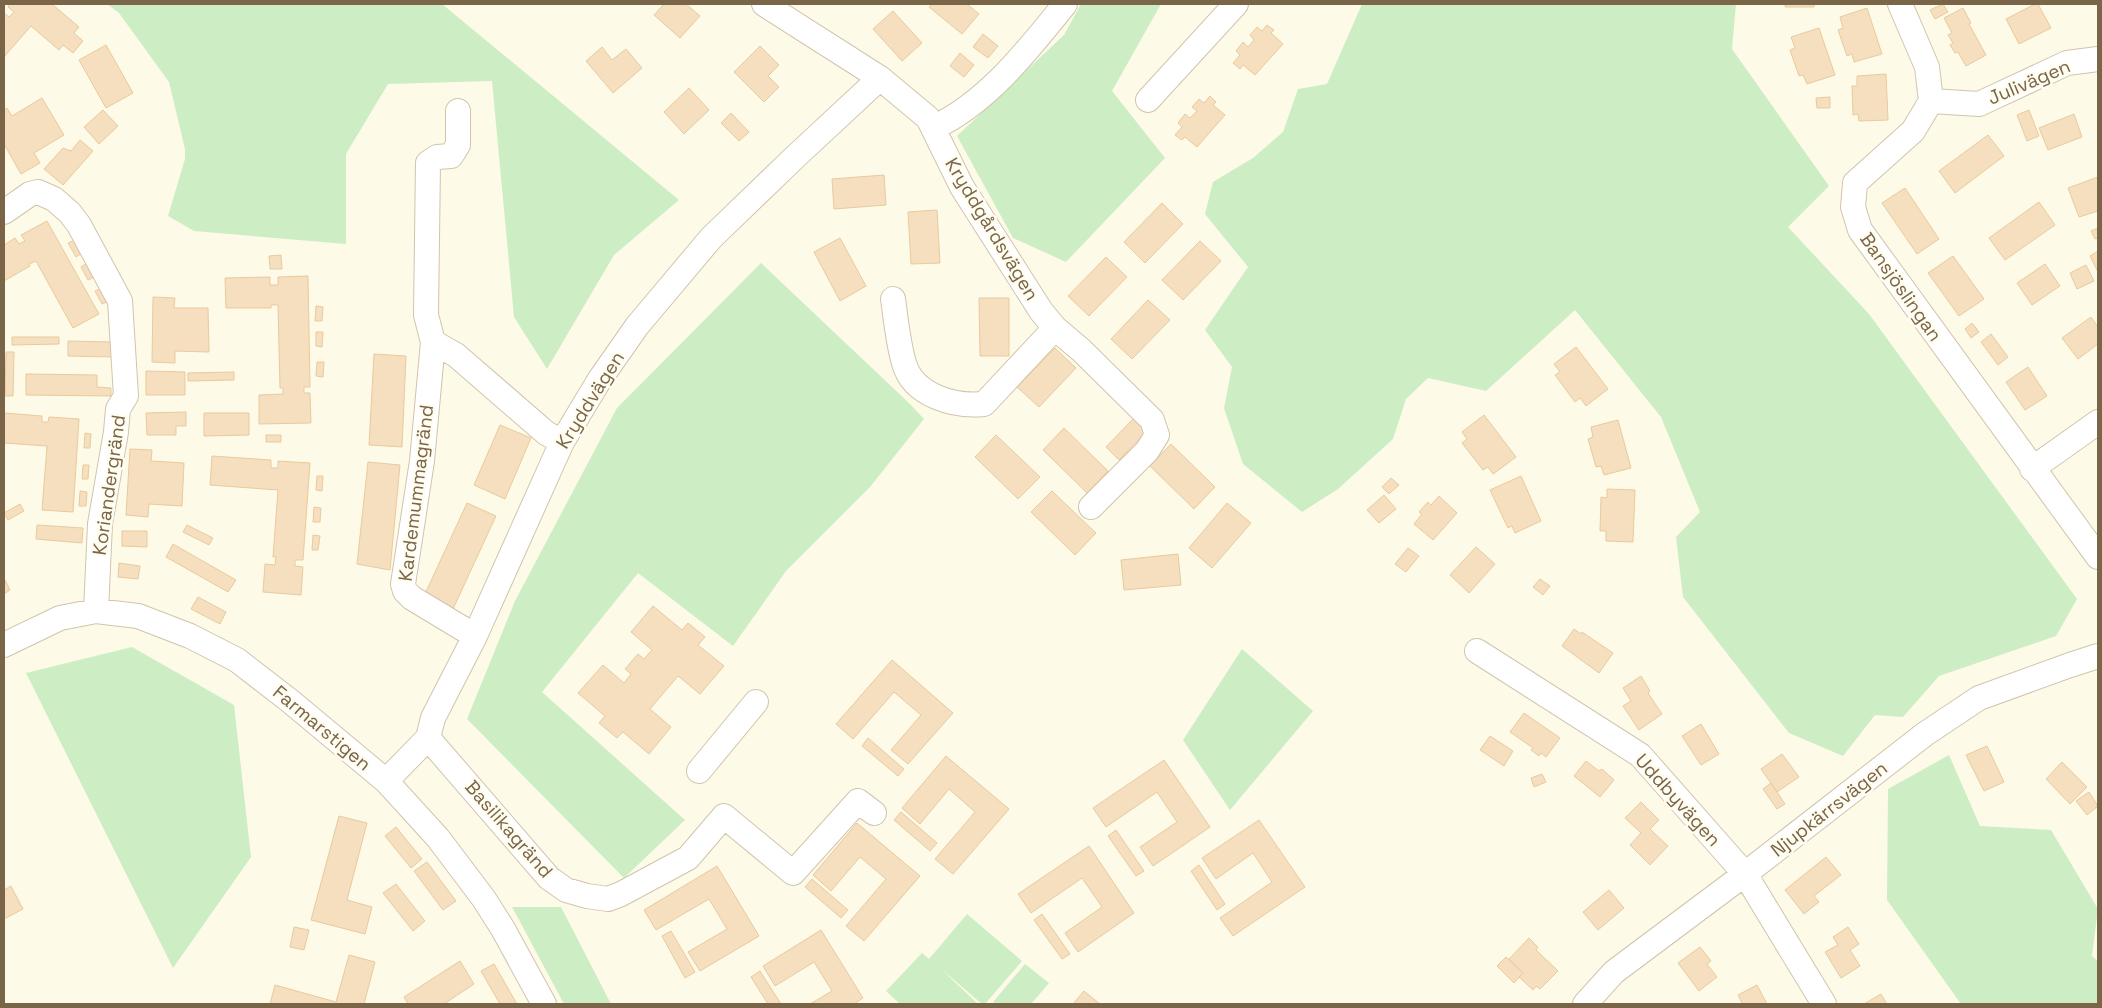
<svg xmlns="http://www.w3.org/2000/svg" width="2102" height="1008" viewBox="0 0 2102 1008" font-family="'Space Grotesk',sans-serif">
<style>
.green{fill:#cdedc5}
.building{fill:#f5dfbe;stroke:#e9ca9d}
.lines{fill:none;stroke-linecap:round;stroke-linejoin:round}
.minor-casing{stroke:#d1c4ac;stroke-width:26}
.minor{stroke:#fff;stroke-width:24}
.labels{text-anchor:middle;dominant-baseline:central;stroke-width:5;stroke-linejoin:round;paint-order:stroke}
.street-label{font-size:19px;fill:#7a6549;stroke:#fffcf0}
</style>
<rect width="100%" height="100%" fill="#fefae8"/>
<path class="green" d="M107,4h335l237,196 -65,55 -67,114 -33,-52 -22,-236 -104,3 -42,70v90l-152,-13 -26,-15 17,-57v-10l-16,-67 -50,-69z
M1081,4h80l-49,87 53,67 -99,104 -53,-24 -56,-102 107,-101z
M1362,4h374l-4,45 97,137 -41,41 81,87 208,285 -21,37 -117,40 -36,41 -28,-2 -32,41 -54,-23 -106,-136 -7,-60 24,-25 -39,-95 -86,-107 -89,81 -58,-13 -22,21 -13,40 -55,50 -36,23 -59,-48 -19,-56 8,-41 -27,-37 43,-63 -43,-53 8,-32 40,-24 30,-26 15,-43 29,-5z
M761,263l149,141 14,15 -54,68 -84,84 -53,75 -95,-73 -96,119 143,128 -61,58 -157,-159 48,-118 102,-193z
M132,647l102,58 17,152 -78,111 -147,-295z
M1242,649l71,62 -83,99 -47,-70z
M1949,755l31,71 71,4 47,79 -6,47 6,5v43h-137l-74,-104 1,-111z
M512,907h49l50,97h-47z
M967,914l55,47 -37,43h-3l-42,-36 38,36h-78l-14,-13 36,-38 7,6z
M1025,964l24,19 -18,21h-34l-4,-2z"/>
<path class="building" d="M10,4h42l27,23 -5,6 9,8 -10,12 -10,-8 -4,5 -28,-24 -27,31v-44l5,4 5,-5 -6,-5z
M664,4h22l14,12 -20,22 -26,-23z
M932,4h35l12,10 -17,20 -33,-27z
M1785,4h29v3h-29z
M1943,4l5,8 -13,7 -5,-9z
M2035,4h3l13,24 -32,16 -13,-25z
M1867,8l15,46 -28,8 -2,-8 -5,2 -9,-26 5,-2 -3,-11z
M1963,8l8,15 -2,1 17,31 -20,11 -8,-14 -3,1 -5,-8 3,-2 -5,-8 4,-2 -8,-15z
M893,11l29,32 -20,18 -29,-32z
M1267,25l7,5 -3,3 12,11 -28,31 -12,-10 -3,4 -7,-6 7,-8 -4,-4 7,-9 5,5 6,-7 -4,-5 7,-8 5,4z
M1819,28l16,47 -28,9 -4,-9 -4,1 -9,-26 5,-2 -4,-11z
M983,34l15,12 -10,12 -15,-11z
M106,45l27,48 -27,15 -27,-48z
M760,46l19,19 -11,11 11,11 -15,15 -30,-30z
M602,47l10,13 14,-11 16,19 -29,25 -27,-32z
M960,53l14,12 -10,12 -14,-11z
M1886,74l2,46 -29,1 -1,-7 -5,1 -1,-29h5v-10z
M689,88l20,22 -25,24 -20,-22z
M1210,96l6,6 -3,3 12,10 -28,32 -12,-10 -3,3 -7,-5 7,-8 -4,-4 7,-9 5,4 7,-7 -5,-4 7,-8 5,4z
M1830,97v11h-13l-1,-10z
M42,98l22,37 -30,18 6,10 -19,11 -17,-30v-34l3,-2 5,8z
M103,110l15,16 -19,18 -15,-17z
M2029,110l10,26 -12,5 -10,-26z
M731,113l18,19 -10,9 -18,-18z
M2074,114l8,23 -34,13 -9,-22z
M1988,135l16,21 -49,37 -16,-22z
M80,140l13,11 -30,34 -19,-16 19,-21 8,3z
M884,175l2,30 -52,4 -2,-30z
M2098,177v34l-19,6 -11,-29z
M1905,188l34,51 -22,15 -35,-51z
M2039,202l16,23 -50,35 -16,-22z
M1162,203l21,21 -38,39 -21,-21z
M937,210l3,53 -29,1 -3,-52z
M47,221l52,93 -26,14 -37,-67 -7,3 1,2 -26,15v-36l11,-7 4,6 6,-3 -4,-6z
M2098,228v10l-3,1 -4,-8z
M840,238l26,48 -26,15 -26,-49z
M75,240l7,13 -6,4 -8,-14z
M1200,241l21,20 -38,39 -21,-20z
M2098,251v21l-8,-16z
M281,255l1,14h-12l-1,-13z
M1953,256l31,43 -25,17 -31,-43z
M1106,257l21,20 -38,39 -21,-20z
M87,263l7,14 -6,3 -7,-13z
M2045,264l15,22 -28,19 -15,-22z
M2086,265l8,16 -17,8 -7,-16z
M308,276l2,111h-6v6h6l1,30 -52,1v-29l24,-1v-6h-3l-2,-83h-7v3h-45l-1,-30 45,-1v8h8v-8z
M102,288l7,13 -7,3 -7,-13z
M153,297l22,1 -1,10h34l1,44 -34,-1v12l-23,-1z
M979,298h30v58h-29z
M1148,300l22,20 -38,39 -21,-20z
M316,306l7,1 -1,14h-7z
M2091,317l7,10v17l-20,15 -16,-21z
M1972,323l7,9 -8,6 -6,-9z
M316,332h7l-1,15 -6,-1z
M1991,334l17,23 -10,8 -17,-23z
M12,337h47v7l-47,1z
M68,341l45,1v15l-45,-1z
M1576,347l32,42 -22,17 -6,-8 -5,4 -20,-27 5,-3 -6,-8z
M1055,348l21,20 -37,39 -22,-20z
M6,352h8l-1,44h-8z
M374,354l32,2 -4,91 -33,-2z
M317,362h7l-1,15 -7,-1z
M2028,367l19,29 -22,14 -19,-28z
M146,371l39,1v23h-39z
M234,372v8l-46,1v-8z
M26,374l71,1v12l14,1v8l-85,-1z
M186,412v14h-10v9h-29l-1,-22z
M4,413l38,3v6h6l1,-5 30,2 -6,93 -31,-2 5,-64 -43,-3z
M204,413h45v22l-45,1z
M1484,415l32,42 -23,17 -5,-7 -5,3 -21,-27 5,-4 -5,-7z
M1134,418l13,13 -28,29 -13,-13z
M1618,420l13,48 -27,7 -3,-9 -5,1 -8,-28 5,-2 -2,-10z
M500,425l31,13 -26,61 -31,-14z
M1064,428l44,43 -21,22 -44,-43z
M85,433l6,1 -1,14h-6z
M266,435h15v7h-15z
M996,435l44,42 -22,22 -43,-42z
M1171,444l44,43 -21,22 -44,-43z
M130,449l22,1 -1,11 33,2 -2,43 -33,-2 -1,13 -22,-2z
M212,456l59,4v8h7v-7l32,2 -7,97h-8v6l8,1 -2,28 -38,-3 2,-28 10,1 1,-8h-3l5,-67 -68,-5z
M368,462l32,3 -10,105 -33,-6z
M83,465h6l-1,14h-6z
M317,476h6l-1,15 -6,-1z
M1521,476l20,45 -26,12 -3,-7 -4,2 -18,-38z
M1391,478l8,7 -10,9 -7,-7z
M1607,489l28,1 -2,52 -27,-1v-10h-6l1,-34 6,1z
M80,491l7,1 -1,14h-7z
M1052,491l44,42 -21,22 -44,-43z
M1384,495l12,14 -17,14 -12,-13z
M1439,496l18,17 -24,27 -19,-16 8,-10 -3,-2 9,-10 3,3z
M467,503l29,13 -43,93 -29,-13z
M1227,503l24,20 -39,45 -23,-20z
M20,504l4,7 -16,9 -4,-7z
M314,507l7,1 -1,14h-7z
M37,525l46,3 -1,15 -46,-4z
M187,525l26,13 -4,7 -26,-13z
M122,531h25v16l-25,-1z
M313,535l7,1 -2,14h-6z
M173,544l63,36 -8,12 -62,-35z
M1476,547l19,17 -26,29 -19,-18z
M1408,548l11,8 -13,16 -11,-8z
M1178,554l3,31 -57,5 -3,-30z
M119,563l21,3 -2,13 -20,-2z
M4,578l6,12 -6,4z
M1540,579l10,7 -7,9 -10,-8z
M198,597l28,15 -6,12 -29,-15z
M653,606l29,24 6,-7 17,14 -7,8 26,21 -24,28 -22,-18 -28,33 21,18 -22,27 -26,-22 -6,6 -18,-15 6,-7 -27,-23 25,-28 21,18 7,-9 -6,-5 13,-15 6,5 8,-9 -21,-18z
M1574,629l7,5 1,-2 31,21 -14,20 -37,-27z
M892,660l61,53 -45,51 -17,-14 30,-35 -27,-23 -41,47 -17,-15z
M1641,676l9,15 -2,2 14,21 -23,16 -16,-24 8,-5 -8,-13z
M1524,713l36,25 -14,19 -5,-4 -2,3 -8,-6 2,-2 -23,-16z
M1701,724l18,30 -18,11 -19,-29z
M1490,736l23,15 -9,15 -24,-16z
M868,738l36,31 -6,7 -36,-30z
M1987,746l17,36 -20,9 -18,-36z
M1782,754l17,23 -22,15 -16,-23z
M946,756l63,53 -56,65 -18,-15 40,-47 -26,-23 -29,35 -18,-16z
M1164,760l46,67 -57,39 -13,-19 37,-25 -20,-30 -51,35 -13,-19z
M1586,761l13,10 3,-2 12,11 -14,17 -26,-21z
M2062,762l25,25 -17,17 -24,-25z
M1542,774l4,8 -12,5 -3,-9z
M1771,783l14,21 -8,5 -14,-20z
M2089,792l9,14 -11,9 -11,-14z
M1641,802l18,18 -9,9 18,17 -18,19 -20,-20 11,-12 -16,-15z
M901,812l36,31 -7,8 -36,-31z
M339,816l28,7 -20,77 25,7 -7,27 -54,-14z
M1259,820l46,67 -72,49 -13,-18 52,-36 -19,-29 -37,26 -14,-21z
M857,823l63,53 -56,65 -18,-15 40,-47 -26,-22 -29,34 -18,-16z
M396,827l26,32 -11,9 -26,-32z
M1116,830l28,41 -8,5 -28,-40z
M1089,846l45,67 -56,39 -13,-19 37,-26 -20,-29 -51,35 -13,-19z
M1826,857l15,18 -27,21 5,6 -15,12 -19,-24z
M427,862l29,39 -13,9 -29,-39z
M1199,865l26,39 -8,6 -26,-39z
M717,866l42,70 -59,35 -12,-19 39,-23 -18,-30 -53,31 -12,-20z
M812,879l36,31 -7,8 -36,-31z
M396,884l29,37 -12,10 -30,-38z
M11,886l12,23 -19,10v-29z
M1609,890l15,18 -26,22 -15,-18z
M1042,914l28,40 -8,5 -28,-39z
M294,927l15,3 -5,20 -14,-3z
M1848,927l11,17 -9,6 10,16 -19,12 -16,-26 13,-7 -5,-8z
M821,930l42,68 -9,6h-44l22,-13 -18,-29 -39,24 -12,-20z
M671,931l24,41 -10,6 -23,-42z
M1529,938l9,9 -2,3 22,21 -18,18 -4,-3 -3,4 -14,-13 4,-4 -14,-14z
M1700,947l11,14 -4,3 10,13 -18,14 -21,-28z
M349,955l26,7 -11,42h-94l5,-19 61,17z
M1506,957l17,16 -9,10 -17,-17z
M460,961l14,23 -30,20h-36l-4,-7z
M494,964l23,40h-17l-19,-33z
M760,971l21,33h-13l-17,-27z
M1757,985l10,19h-26l1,-1 -4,-8z
M1084,991l16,13h-27z
M1881,994l6,10h-23z"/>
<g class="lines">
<defs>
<path id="minor" d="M764,4l116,74 48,40 34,69 79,124 14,17 26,22 71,70 5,15 -10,16 -56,56
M1900,4l27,63 4,34 -18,30 -58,52 -2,24 7,23 238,327
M1148,100l88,-96
M1931,101l48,3 88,-41 31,-4
M458,111v34l-7,11 -14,1 -9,6 -2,152 7,27 -11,119 -19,123 2,7 7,7 63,38
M933,128c54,-25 95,-78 132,-124
M4,212l26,-18 8,-2 16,7 16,14 9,12 41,76 6,95 -8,13 -2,23 -16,92 -4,87
M893,299c3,21 5,44 11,64 9,33 51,44 80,41l71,-76
M433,342l23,13 90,78 16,9
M2032,469l66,-47
M4,645l56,-27 36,-7 42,5 52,20 47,24 53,41 96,80 52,57 46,61 19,30 41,75
M1477,651l163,104 105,119 79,130
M428,738l121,140 17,12 21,6 21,3 13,-5 67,-36 36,-42 69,57 65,-72 16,12
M699,771l57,-69
M386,781l42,-43 5,-20 42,-82 87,-194 38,-63 37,-53 74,-88 83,-80 86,-80
M1585,1004l29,-32 131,-98 180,-140 54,-36 91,-33 28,-9"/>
</defs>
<use href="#minor" class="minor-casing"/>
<use href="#minor" class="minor"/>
</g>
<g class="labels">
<g class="street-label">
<text transform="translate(2029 82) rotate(-23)">Julivägen</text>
<text transform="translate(992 229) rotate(59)">Kryddgårdsvägen</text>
<text transform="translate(1901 287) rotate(55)">Bansjöslingan</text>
<text transform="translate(590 400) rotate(-58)">Kryddvägen</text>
<text transform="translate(109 485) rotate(-82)">Koriandergränd</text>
<text transform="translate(416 493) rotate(-83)">Kardemummagränd</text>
<text transform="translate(322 728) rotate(40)">Farmarstigen</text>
<text transform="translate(1678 800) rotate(48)">Uddbyvägen</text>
<text transform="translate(1829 809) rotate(-38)">Njupkärrsvägen</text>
<text transform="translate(509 829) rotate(49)">Basilikagränd</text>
</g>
</g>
<rect width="2102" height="1008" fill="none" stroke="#7a6549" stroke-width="10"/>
</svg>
